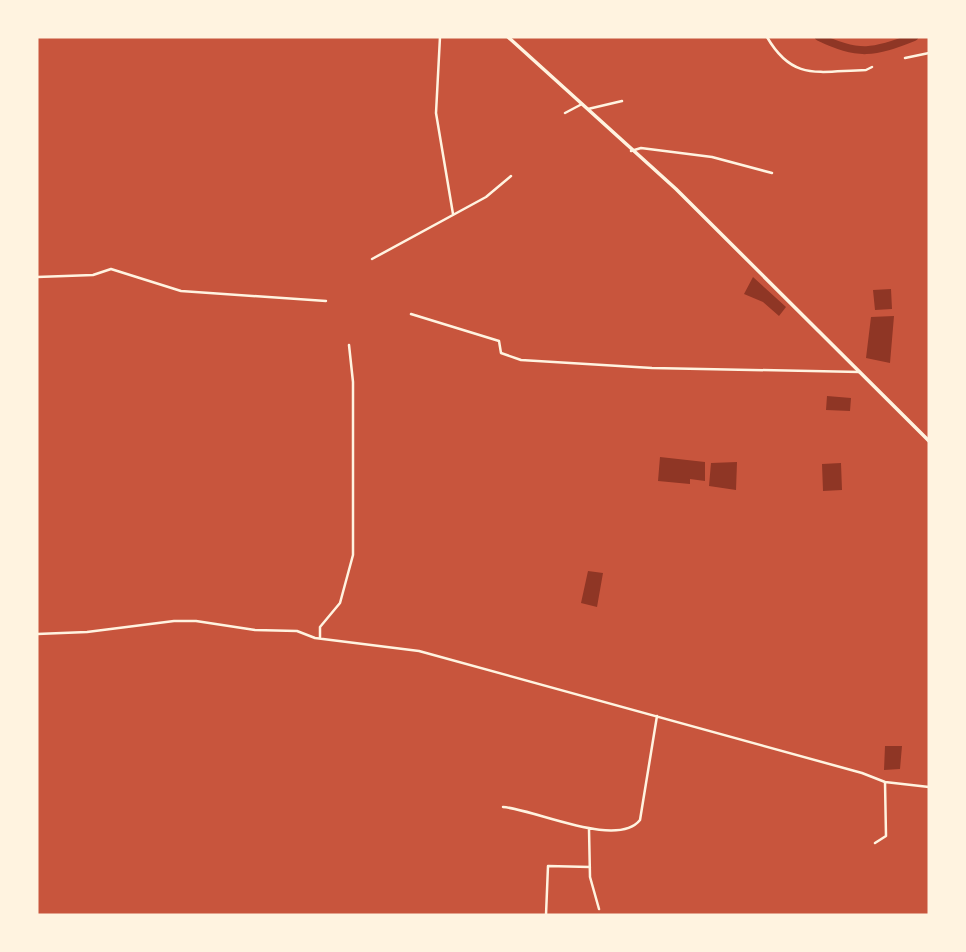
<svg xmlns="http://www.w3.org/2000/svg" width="966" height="952" viewBox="0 0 966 952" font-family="'Open Sans',sans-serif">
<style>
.water{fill:#8f3625}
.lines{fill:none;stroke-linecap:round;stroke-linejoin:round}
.river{stroke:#8f3625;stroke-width:8}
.minor{stroke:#fff3e0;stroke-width:2.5}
.secondary{stroke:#fff3e0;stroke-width:3.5}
</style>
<rect width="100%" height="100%" fill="#c8553d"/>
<path class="water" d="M753,277l33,30 -7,9 -16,-14 -19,-8z
M891,289l1,20 -17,1 -2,-20z
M894,316l-4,47 -24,-5 5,-41z
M827,396l24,2 -1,13 -24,-1z
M660,457l45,5v19l-15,-2v5l-32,-3z
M737,462l-1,28 -27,-4 2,-23z
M841,463l1,27 -19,1 -1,-27z
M588,571l15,2 -6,34 -16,-4z
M885,746h17l-2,23 -16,1z"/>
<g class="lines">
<path class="river" d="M819,37c39,19 55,16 95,0"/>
<path class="minor" d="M440,37l-4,76 17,101
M767,37c26,45 52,34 99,33l6,-3
M905,58l24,-5
M588,109l34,-8
M565,113l17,-9
M631,151l10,-3 71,9 60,16
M372,259l114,-62 25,-21
M37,277l56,-2 18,-6 70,22 145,10
M411,314l88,27 2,12 20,7 131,8 208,4
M37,634l50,-2 87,-11h22l59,9 42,1 18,7 104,13 443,122 23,9 44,5
M320,638v-11l20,-24 13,-48v-173l-4,-37
M503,807c31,2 114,42 137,13l17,-104
M589,829l1,48 9,32
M875,843l11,-7 -1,-54
M546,915l2,-49 42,1"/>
<path class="secondary" d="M508,37l168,152 253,252"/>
</g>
<rect width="966" height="952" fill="none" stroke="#fff3e0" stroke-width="77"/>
</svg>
